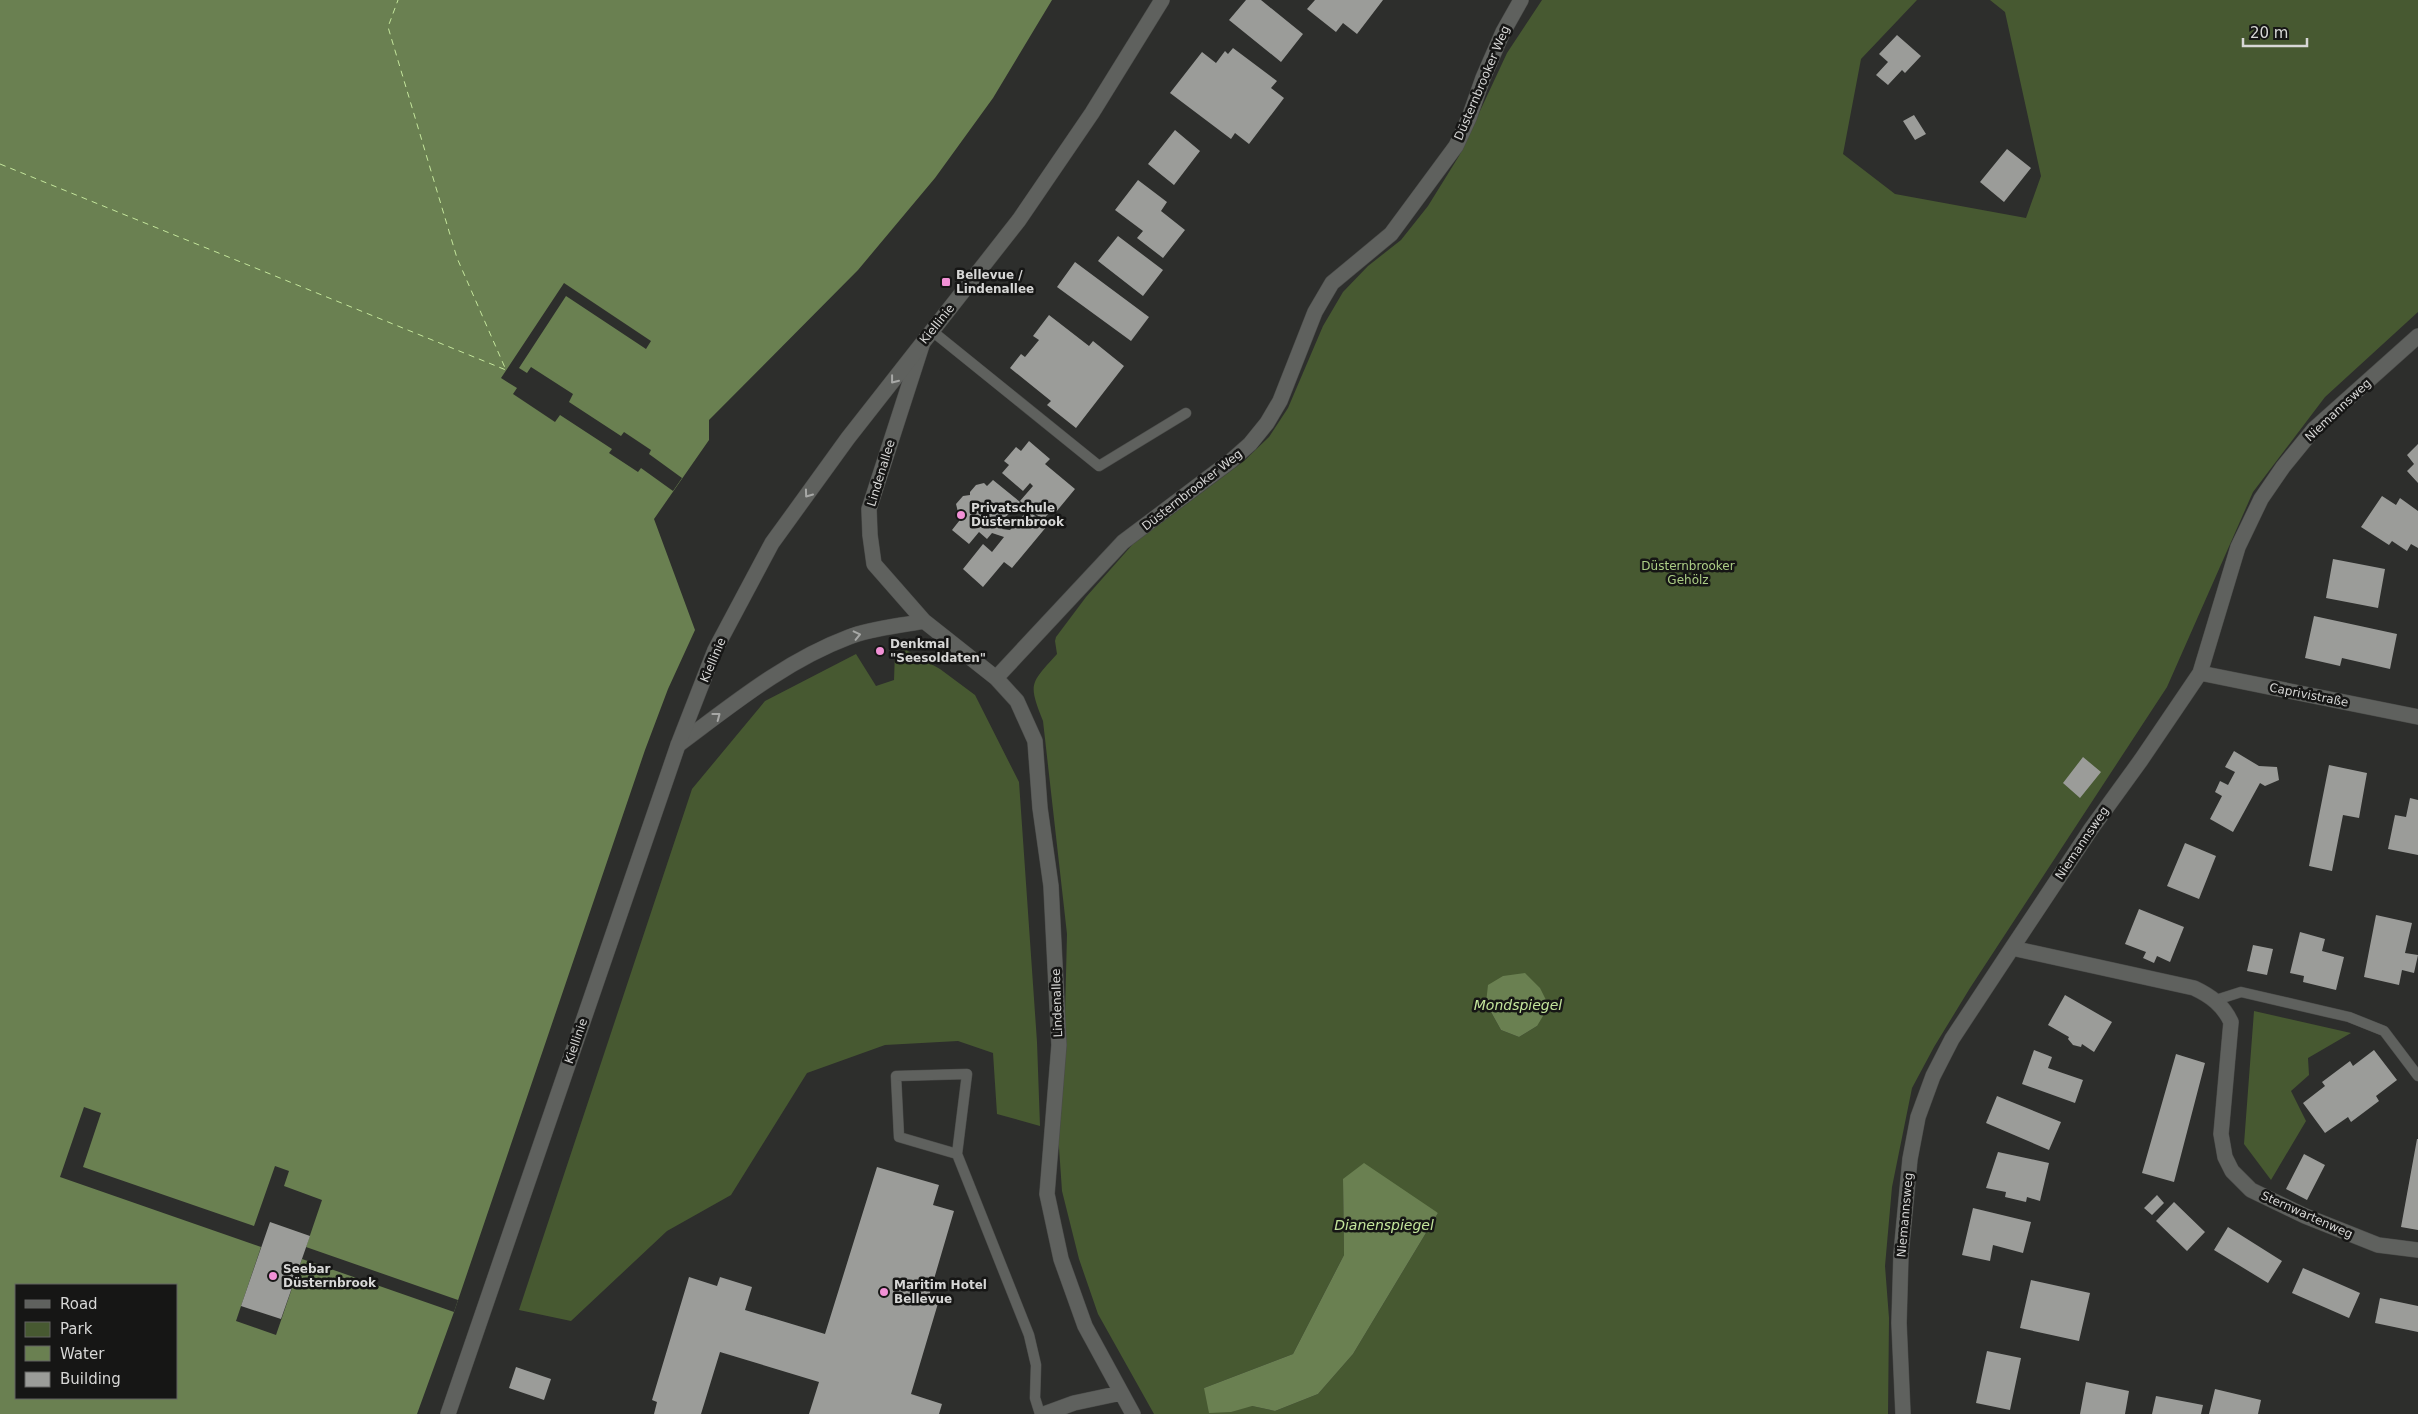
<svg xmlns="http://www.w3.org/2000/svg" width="2418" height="1414" viewBox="0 0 2418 1414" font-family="'DejaVu Sans',sans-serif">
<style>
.green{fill:#475931;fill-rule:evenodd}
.water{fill:#6a8051;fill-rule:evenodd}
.pier{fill:#2d2e2c}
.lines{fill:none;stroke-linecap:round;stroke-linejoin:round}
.ferry{stroke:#c4e69c;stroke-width:1;stroke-dasharray:6 5;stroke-linecap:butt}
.building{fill:#9b9c99}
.lane-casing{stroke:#4b4c4a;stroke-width:11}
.street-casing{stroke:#4b4c4a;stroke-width:16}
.secondary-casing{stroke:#4b4c4a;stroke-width:16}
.lane{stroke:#5f615e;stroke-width:10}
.street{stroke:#5f615e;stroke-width:15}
.secondary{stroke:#5f615e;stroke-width:15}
.oneway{stroke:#a7a8a6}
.poi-dot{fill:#f291d6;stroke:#161615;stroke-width:2}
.labels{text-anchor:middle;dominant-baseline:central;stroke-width:5;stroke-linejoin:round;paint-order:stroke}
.street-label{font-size:12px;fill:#d7d7d6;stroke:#161615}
.poi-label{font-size:12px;font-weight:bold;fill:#d7d7d6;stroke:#161615;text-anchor:start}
.park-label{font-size:12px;fill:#accd85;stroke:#161615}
.water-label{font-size:14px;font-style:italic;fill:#c4e69c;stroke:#161615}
</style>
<rect width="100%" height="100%" fill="#2d2e2c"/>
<path class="green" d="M1542,0h375l-56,59 -18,95 52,40 131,24 15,-42 -36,-164 -15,-12h428v312l-93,85 -72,95 -86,195 -197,301 -36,59 -22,41 -20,99 -7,79 4,52 -1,96h-734l-56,-100 -19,-55 -17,-68 -4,-58 6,-77 3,-122 -24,-213c-15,-38 -13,-37 14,-67l-2,-13 1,-4 30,-40 47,-53 111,-83 25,-24 19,-29 35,-82 20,-34 25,-26 33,-26 27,-34 31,-50 48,-103zM1486,1003l51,23 -18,11 -18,-7zM1343,1179l95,34 -85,141 -35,40 -43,17 -23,-5 -48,-18 89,-34 51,-99z
M906,650l34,19 35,26 44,87 18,260 3,84 -43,-12 -4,-61 -35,-12 -73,4 -78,28 -76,122 -64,36 -96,90 -52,-11 173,-521 73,-88 91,-47 20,32 18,-6 1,-28z
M2254,1011l97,22 -43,25 1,17 -18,16 15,30 -35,59 -27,-36z"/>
<path class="water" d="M0,0h1052l-59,98 -58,80 -77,92 -149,150v20l-55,79 41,111 -27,59 -23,61 -191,562 -37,102h-417zM16,1285h160v113h-160z
M1525,973l15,15 9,18 -12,20 -18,11 -18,-7 -15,-27 2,-18 15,-9z
M1364,1163l74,50 -85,141 -35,40 -43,17 -23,-5 -21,6 -22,1 -5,-25 89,-34 51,-99 -1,-76z"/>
<path class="pier" d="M564,283l87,58 -5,8 -80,-53 -47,72 8,5 4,-6 42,27 -4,8 52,34 3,-4 27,18 -2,4 33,24 -9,13 -32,-23 -3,4 -29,-19 3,-4 -52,-34 -5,7 -42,-28 4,-6 -16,-10z
M84,1107l17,6 -18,54 171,59 21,-60 14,5 -5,15 38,14 -16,47 152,53 -4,12 -152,-53 -26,76 -40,-14 25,-74 -201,-70z"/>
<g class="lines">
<path class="ferry" d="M0,164l506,206 -49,-112 -69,-231 10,-27"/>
</g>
<path class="building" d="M1246,0h15l42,34 -22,28 -52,-42z
M1315,0h68l-26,34 -14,-11 -7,9 -29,-23z
M1897,35l24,21 -16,17 -3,-3 -14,15 -12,-10 12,-13 -9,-8z
M1233,48l44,33 -6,7 13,10 -35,46 -14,-11 -4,6 -61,-46 32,-41 14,11 9,-12 3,3z
M1914,115l12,19 -11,6 -12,-19z
M1175,130l25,21 -26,34 -26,-21z
M2007,149l24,19 -27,34 -24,-20z
M1138,180l29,22 -6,9 24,19 -22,28 -26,-20 6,-7 -28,-21z
M1118,236l45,34 -20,26 -45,-35z
M1075,262l74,55 -18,24 -74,-54z
M1049,315l40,31 4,-5 31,25 -48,62 -29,-23 4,-4 -41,-33 11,-14 4,3 14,-17 -6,-4z
M1029,441l21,18 -5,5 30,25 -19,23 -4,-3 -9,11 -23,-19 13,-15 -3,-3 -7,8 -21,-18 7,-8 -5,-4 12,-14 5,4z
M2418,444v39l-11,-12 7,-7 -7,-9z
M993,480l27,22 -20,21 4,3 -2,3 8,1 18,-20 19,16 -35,42 -8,-6 -21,25 -20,-18 20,-25 9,8 12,-15 -12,-4 -5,6 -8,-7 -10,12 -17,-14 11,-14 -5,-4 -2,-8 7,-8 7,-1v-3l6,-7 8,-2 3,3z
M2382,496l14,9 4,-7 18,13v37l-7,-4 -4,7 -15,-10 -3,4 -28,-18z
M2333,559l52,10 -7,39 -52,-10z
M2314,616l83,18 -7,35 -48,-11 -2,8 -35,-8z
M2234,751l25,15 18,1 2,13 -14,6 -5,-3 -27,49 -23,-13 12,-23 -7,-4 5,-11 8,4 7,-13 -10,-5z
M2083,757l18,15 -21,26 -17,-15z
M2329,765l38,8 -8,45 -16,-3 -11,56 -23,-5z
M2410,798l8,2v55l-30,-6 7,-34 11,2z
M2185,843l31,13 -17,43 -32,-13z
M2139,909l45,18 -14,35 -13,-6 -3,7 -11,-5 3,-6 -21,-8z
M2376,915l36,8 -7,30 13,2 -4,18 -12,-3 -3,15 -35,-8z
M2300,932l25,7 -3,12 22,6 -8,33 -33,-8 1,-6 -14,-3z
M2253,945l20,4 -6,26 -20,-4z
M2065,995l47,27 -18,30 -12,-8 -1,3 -8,-2 -5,-6 1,-2 -21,-12z
M2034,1050l18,7 -4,11 35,12 -8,23 -53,-19z
M2374,1050l23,30 -21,16 3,5 -28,21 -3,-5 -23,16 -22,-30 22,-17 -3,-4 28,-21 3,5z
M2176,1054l29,9 -31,119 -32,-9z
M1997,1096l64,26 -12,28 -63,-27z
M2417,1139h1v91l-17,-3z
M1998,1152l51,11 -9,38 -13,-4 -1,5 -21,-5 1,-5 -20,-4z
M2304,1154l21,11 -18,35 -21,-11z
M877,1167l62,18 -6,20 21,6 -25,85 10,4 -28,94 31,10 -3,10h-130l10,-32 -99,-30 -19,62h-47l3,-12 -5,-2 37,-123 28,9 3,-9 32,10 -7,23 80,24z
M2157,1195l7,8 -12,12 -8,-7z
M2174,1202l31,30 -18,19 -31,-30z
M1973,1208l58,14 -8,31 -30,-8 -3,16 -28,-6z
M270,1222l40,14 -29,83 -40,-13z
M2228,1227l54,34 -14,22 -54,-33z
M2303,1268l57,25 -11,25 -57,-25z
M2031,1280l59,13 -11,48 -59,-13z
M2380,1298l38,8v26l-43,-9z
M1987,1351l34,7 -11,52 -34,-7z
M516,1367l35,12 -7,21 -35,-12z
M2086,1382l43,9 -4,23h-45z
M2215,1389l46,11 -3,14h-49z
M2156,1396l47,9 -2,9h-49z"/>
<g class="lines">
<defs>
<path id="lane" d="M932,331l167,135 87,-53
M2216,1000l25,-8 108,25 35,14 34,45
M957,1154l-58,-17 -3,-61 71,-2 -10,80 72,181 7,30 -1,33 5,16"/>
<path id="street" d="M922,345l-53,164 1,26 4,29 50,57 72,57 21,23 18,40 5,67 11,78 8,159 -12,149 14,65 24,67 48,88
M2200,673l218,44
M996,678l127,-136 109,-82 18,-16 17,-21 13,-22 35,-89 17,-29 59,-49 65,-88 13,-28 14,-40 20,-46 18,-32
M678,745c54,-40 107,-84 171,-108 23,-9 51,-11 75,-16
M2012,948l182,40c17,8 29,17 37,34l-10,112 4,23 7,14 19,19 54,26 73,29 40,5
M1044,1414l30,-11 47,-10
M1903,1414l-4,-91 2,-69 9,-95 8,-42 15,-41 19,-37 60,-91 79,-119 50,-69 59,-87 38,-126 23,-48 22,-32 31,-38 104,-93"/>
<path id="secondary" d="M448,1414l230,-669 37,-95 57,-107 76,-105 171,-218 73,-107 70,-113"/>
</defs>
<use href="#lane" class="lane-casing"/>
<use href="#street" class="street-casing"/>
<use href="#secondary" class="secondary-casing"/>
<use href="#lane" class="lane"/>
<use href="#street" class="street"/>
<use href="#secondary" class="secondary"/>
</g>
<defs><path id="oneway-chevron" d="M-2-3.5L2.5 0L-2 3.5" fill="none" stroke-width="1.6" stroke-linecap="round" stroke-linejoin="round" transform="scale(1.25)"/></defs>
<g class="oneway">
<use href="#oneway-chevron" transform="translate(894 380) rotate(128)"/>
<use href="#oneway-chevron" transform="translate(808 494) rotate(126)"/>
<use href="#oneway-chevron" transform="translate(857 635) rotate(-13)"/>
<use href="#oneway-chevron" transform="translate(717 716) rotate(-37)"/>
</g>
<g class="poi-dot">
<rect x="941" y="277" width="10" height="10" rx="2.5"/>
<circle cx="961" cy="515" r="5"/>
<circle cx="880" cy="651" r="5"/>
<circle cx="273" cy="1276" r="5"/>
<circle cx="884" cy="1292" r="5"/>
</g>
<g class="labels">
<g class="street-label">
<text transform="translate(1482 83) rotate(-67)">Düsternbrooker Weg</text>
<text transform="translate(937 324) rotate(-51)">Kiellinie</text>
<text transform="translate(2338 410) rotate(-43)">Niemannsweg</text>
<text transform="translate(881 473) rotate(-73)">Lindenallee</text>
<text transform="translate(1192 490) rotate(-38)">Düsternbrooker Weg</text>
<text transform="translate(713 660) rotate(-67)">Kiellinie</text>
<text transform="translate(2309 695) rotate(11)">Caprivistraße</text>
<text transform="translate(2082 843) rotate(-56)">Niemannsweg</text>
<text transform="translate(1057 1003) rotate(-92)">Lindenallee</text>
<text transform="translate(576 1041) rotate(-71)">Kiellinie</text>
<text transform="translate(1905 1215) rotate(-85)">Niemannsweg</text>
<text transform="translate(2307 1215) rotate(24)">Sternwartenweg</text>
</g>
<g class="poi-label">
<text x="956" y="275">Bellevue /<tspan x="956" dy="14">Lindenallee</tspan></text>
<text x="971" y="508">Privatschule<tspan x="971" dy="14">Düsternbrook</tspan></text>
<text x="890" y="644">Denkmal<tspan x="890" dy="14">"Seesoldaten"</tspan></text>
<text x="283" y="1269">Seebar<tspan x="283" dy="14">Düsternbrook</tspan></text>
<text x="894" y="1285">Maritim Hotel<tspan x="894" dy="14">Bellevue</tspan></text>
</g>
<g class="park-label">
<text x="1688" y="566">Düsternbrooker<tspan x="1688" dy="14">Gehölz</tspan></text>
</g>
<g class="water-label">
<text x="1518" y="1005">Mondspiegel</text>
<text x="1384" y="1225">Dianenspiegel</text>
</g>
</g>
<rect x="15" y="1284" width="162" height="115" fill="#161615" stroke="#636362"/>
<rect x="25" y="1300" width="25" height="8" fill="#5f615e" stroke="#636362"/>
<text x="60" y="1309" font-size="15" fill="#d7d7d6">Road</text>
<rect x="25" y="1322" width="25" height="15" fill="#475931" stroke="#636362"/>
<text x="60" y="1334" font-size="15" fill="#d7d7d6">Park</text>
<rect x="25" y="1346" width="25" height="15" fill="#6a8051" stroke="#636362"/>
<text x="60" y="1359" font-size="15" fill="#d7d7d6">Water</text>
<rect x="25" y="1372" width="25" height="15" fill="#9b9c99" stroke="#636362"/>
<text x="60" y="1384" font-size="15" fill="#d7d7d6">Building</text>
<path d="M2243 38v8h64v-8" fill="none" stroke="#d7d7d6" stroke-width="2.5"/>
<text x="2250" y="38" font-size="15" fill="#d7d7d6" stroke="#161615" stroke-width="4" paint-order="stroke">20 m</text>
</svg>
